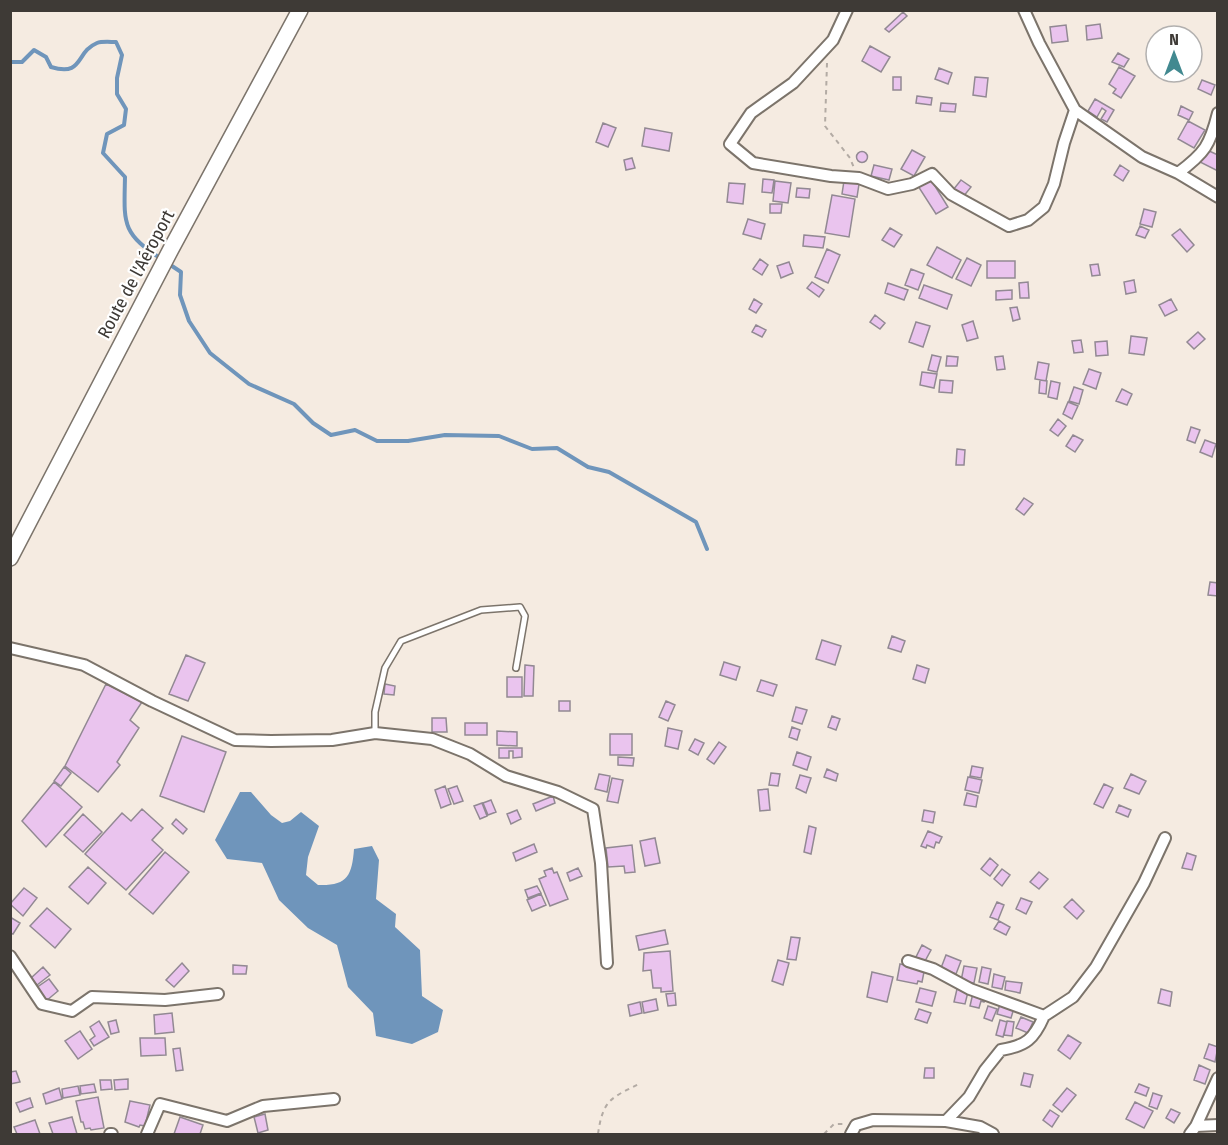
<svg xmlns="http://www.w3.org/2000/svg" width="1228" height="1145" viewBox="0 0 1228 1145" font-family="'Fira Sans Condensed',sans-serif">
<style>
.water{fill:#6f95bb}
.lines{fill:none;stroke-linecap:round;stroke-linejoin:round}
.stream{stroke:#6f95bb;stroke-width:4}
.building{fill:#eac4ee;stroke:#928993;stroke-width:1.5}
.service-casing{stroke:#7c746b;stroke-width:8}
.minor-casing{stroke:#7c746b;stroke-width:14}
.secondary-casing{stroke:#7c746b;stroke-width:18}
.path{stroke:#b3aba4;stroke-width:2;stroke-dasharray:4.5 4.5;stroke-linecap:butt}
.service{stroke:#fff;stroke-width:5}
.minor{stroke:#fff;stroke-width:10}
.secondary{stroke:#fff;stroke-width:15}
.labels{text-anchor:middle;dominant-baseline:central;stroke-width:4.5;stroke-linejoin:round;paint-order:stroke}
.street-label{font-size:18px;fill:#3e3a36;stroke:#fff}
</style>
<rect width="100%" height="100%" fill="#f5ebe1"/>
<path class="water" d="M240,792h11l20,23 11,8 8,-2 11,-9 18,14 -11,31 -2,18 12,10c29,1 34,-9 36,-36l18,-3 7,14 -3,39 20,15 -1,13 25,23 2,46 21,14 -5,22 -26,12 -36,-8 -3,-23 -25,-26 -11,-42 -29,-17 -29,-28 -17,-37 -35,-4 -12,-19z"/>
<g class="lines">
<path class="stream" d="M10,62h12l12,-12 12,7 5,10c33,10 24,-15 46,-24 5,-2 13,-1 19,-1l6,13 -5,23v16l9,15 -2,16 -17,9 -4,19 22,24c-1,47 -4,56 38,83
M169,264l12,8 -1,23 9,26 21,32 39,31 45,20 19,19 18,12 24,-5 22,11h31l37,-6 54,1 33,13 25,-1 31,19 21,5 87,50 11,27"/>
</g>
<path class="building" d="M903,12l4,4 -18,16 -4,-3z
M1100,24l2,14 -15,2 -1,-14z
M1066,25l2,16 -16,2 -2,-16z
M870,46l20,11 -9,15 -19,-11z
M1118,53l11,6 -5,8 -12,-5z
M1119,67l16,9 -14,22 -8,-5 3,-4 -7,-5z
M939,68l13,5 -4,11 -13,-5z
M893,77h8v13h-8z
M975,77l13,1 -2,19 -13,-2z
M1202,80l13,5 -4,10 -13,-6z
M917,96l15,2 -1,7 -15,-2z
M1095,99l19,11 -7,12 -6,-3 5,-8 -4,-3 -5,9 -9,-6z
M941,103l15,1 -1,8 -15,-1z
M1181,106l12,6 -4,8 -11,-5z
M1188,121l17,9 -11,18 -16,-9z
M603,123l13,5 -8,19 -12,-5z
M645,128l27,5 -3,18 -27,-5z
M912,150l13,7 -11,19 -13,-7z
M1207,150l11,5v16l-18,-9z
M856.5 157a5.5 5.5 0 1 1 11 0a5.5 5.5 0 1 1-11 0Z
M632,158l3,10 -9,2 -2,-10z
M874,165l18,4 -3,11 -18,-4z
M1120,165l9,6 -6,10 -9,-6z
M930,178l18,29 -12,7 -18,-28z
M763,179l11,1 -2,13 -10,-1z
M961,180l10,7 -8,10 -10,-7z
M775,181l16,2 -3,20 -15,-2z
M844,181l15,3 -2,13 -15,-3z
M729,183l16,1 -2,20 -16,-2z
M797,188l13,1 -1,9 -13,-1z
M832,195l23,4 -6,38 -24,-4z
M770,204h12l-1,9h-11z
M1144,209l12,3 -4,15 -12,-3z
M748,219l17,5 -4,15 -18,-5z
M1140,226l9,4 -4,8 -9,-3z
M890,228l12,7 -8,12 -12,-7z
M1180,229l14,16 -7,7 -15,-17z
M804,235l21,2 -2,11 -20,-2z
M937,247l24,13 -9,18 -25,-13z
M827,249l13,6 -12,28 -13,-6z
M967,258l14,7 -10,21 -15,-7z
M760,259l8,6 -6,10 -9,-6z
M987,261h28v17h-28z
M789,262l4,11 -12,5 -4,-12z
M1098,264l2,11 -8,1 -2,-11z
M911,269l13,5 -6,16 -13,-5z
M1134,280l2,12 -10,2 -2,-12z
M812,282l12,8 -5,7 -12,-9z
M1028,282l1,16h-9l-1,-15z
M888,283l20,7 -4,10 -19,-7z
M924,285l28,10 -5,14 -28,-11z
M1012,290v9l-16,1v-9z
M754,299l8,5 -6,9 -7,-4z
M1171,299l6,11 -12,6 -6,-11z
M1017,307l3,12 -7,2 -3,-13z
M875,315l10,8 -5,6 -10,-7z
M973,321l5,17 -11,3 -5,-16z
M916,322l14,4 -7,21 -14,-5z
M756,325l10,5 -4,7 -10,-5z
M1198,332l7,7 -11,10 -7,-7z
M1131,336l16,2 -3,17 -15,-2z
M1081,340l2,12 -9,1 -2,-12z
M1107,341l1,14 -12,1 -1,-14z
M932,355l9,2 -4,15 -9,-2z
M947,356l11,1 -1,9h-11z
M1003,356l2,13 -8,1 -2,-13z
M1038,362l11,2 -3,17 -11,-2z
M1089,369l12,4 -5,16 -13,-5z
M922,372l15,2 -3,14 -14,-3z
M940,380l13,1 -1,12 -13,-1z
M1040,380l7,1 -1,13 -7,-1z
M1051,381l9,2 -3,16 -9,-2z
M1074,387l9,3 -4,14 -10,-3z
M1122,389l10,5 -5,11 -11,-4z
M1068,402l10,4 -6,13 -9,-5z
M1058,419l8,7 -8,10 -8,-6z
M1191,427l9,3 -5,13 -8,-3z
M1073,435l10,5 -8,12 -9,-6z
M1205,440l11,4 -4,13 -12,-5z
M957,449l8,1 -1,15h-8z
M1024,498l9,6 -9,11 -8,-6z
M1210,582l8,1v13l-10,-1z
M892,636l13,5 -4,11 -13,-4z
M822,640l19,6 -6,19 -19,-6z
M186,655l19,8 -17,38 -19,-7z
M724,662l16,5 -4,13 -16,-5z
M525,665l9,1 -1,30h-9z
M917,665l12,4 -4,14 -12,-4z
M507,677h15v20h-15z
M761,680l16,5 -4,11 -16,-5z
M106,684l36,18 -12,18 9,8 -22,34 3,3 -22,27 -33,-26z
M385,684l10,2 -1,9 -10,-1z
M559,701h11v10h-11z
M666,701l9,4 -7,16 -9,-4z
M796,707l11,3 -5,14 -10,-3z
M832,716l8,3 -4,11 -8,-3z
M432,718h14l1,14h-15z
M465,723h22v12h-22z
M792,727l8,3 -3,10 -8,-3z
M668,728l14,3 -4,18 -13,-3z
M497,731l20,1v14l-20,-1z
M610,734h22v21h-22z
M182,736l44,16 -22,60 -44,-16z
M695,739l9,4 -6,12 -9,-5z
M719,742l7,5 -12,17 -7,-5z
M499,748h23v9l-9,1v-7h-4v7h-10z
M797,752l14,5 -4,13 -14,-5z
M618,757l16,1 -1,8 -15,-1z
M972,766l11,2 -2,10 -11,-2z
M64,767l7,6 -10,13 -7,-5z
M827,769l11,5 -2,7 -12,-4z
M771,773l9,1 -2,12 -9,-1z
M599,774l11,2 -3,16 -12,-3z
M1131,774l15,7 -7,13 -15,-6z
M800,775l11,3 -5,15 -10,-5z
M968,777l14,3 -3,13 -14,-3z
M612,778l11,2 -5,23 -11,-2z
M54,782l28,25 -36,40 -24,-26z
M1104,784l9,4 -10,20 -9,-4z
M445,786l6,18 -10,4 -6,-18z
M457,786l6,15 -9,3 -6,-15z
M768,789l2,21 -10,1 -2,-21z
M967,793l11,3 -2,11 -12,-2z
M553,796l2,7 -19,8 -3,-7z
M491,800l5,12 -8,3 -5,-12z
M482,803l5,13 -7,3 -6,-13z
M1119,805l12,5 -3,7 -12,-5z
M142,809l21,19 -11,12 11,10 -37,40 -41,-36 37,-41 9,8z
M517,810l4,9 -10,5 -4,-10z
M924,810l11,2 -2,11 -11,-2z
M83,814l19,18 -19,20 -19,-17z
M176,819l11,10 -4,5 -11,-10z
M809,826l7,2 -5,26 -7,-2z
M928,831l14,6 -3,6 -3,-1 -2,6 -7,-3 -1,3 -5,-2z
M655,838l5,25 -15,3 -5,-25z
M534,844l3,8 -21,9 -3,-8z
M632,845l3,27 -10,1 -1,-7 -16,1 -2,-19z
M165,852l24,20 -36,42 -24,-20z
M1187,853l9,3 -4,14 -10,-2z
M990,858l8,7 -8,11 -9,-7z
M88,867l18,16 -18,21 -19,-17z
M552,868l2,5 3,-1 11,27 -18,7 -11,-27 7,-3 -2,-5z
M578,868l4,8 -12,5 -3,-8z
M1002,869l8,6 -8,11 -8,-7z
M1039,872l9,7 -9,10 -9,-7z
M537,886l4,7 -13,5 -3,-8z
M24,888l13,10 -14,18 -13,-12z
M541,894l5,11 -14,6 -5,-11z
M1021,898l11,4 -6,12 -10,-5z
M1072,899l12,12 -7,8 -13,-12z
M997,902l7,3 -6,15 -8,-3z
M47,908l24,21 -16,19 -25,-22z
M10,917l10,6 -7,11 -3,-1z
M999,921l11,6 -4,8 -12,-6z
M665,930l3,14 -29,6 -3,-14z
M791,937l9,1 -4,22 -9,-1z
M922,945l9,5 -6,11 -9,-4z
M670,951l3,40 -12,1v-4h-8l-2,-18 -8,1 1,-18z
M946,955l15,6 -5,13 -15,-6z
M778,960l11,3 -6,22 -11,-4z
M182,963l7,8 -15,16 -8,-7z
M900,964l21,4 -1,3 4,1 -2,10 -4,-1 -1,3 -20,-4z
M233,965l14,1 -1,8h-13z
M964,966l13,2 -3,15 -13,-2z
M43,967l7,8 -13,10 -6,-7z
M982,967l9,2 -3,15 -9,-2z
M872,972l21,5 -6,25 -20,-5z
M994,974l11,3 -3,12 -10,-2z
M49,979l9,12 -12,10 -10,-13z
M1006,981l16,2 -2,10 -15,-3z
M920,988l16,4 -4,14 -16,-4z
M957,989l11,3 -3,12 -11,-2z
M1161,989l11,3 -2,14 -12,-3z
M675,993l1,12 -8,1 -2,-12z
M973,993l13,3 -2,6 -3,-1 -2,7 -9,-2z
M656,999l2,11 -14,3 -2,-11z
M640,1002l2,11 -12,3 -2,-11z
M1000,1004l14,4 -3,10 -14,-4z
M988,1006l9,3 -5,12 -8,-3z
M919,1009l12,4 -4,10 -12,-4z
M172,1013l2,19 -19,2 -1,-19z
M1021,1017l12,5 -5,11 -12,-5z
M116,1020l3,12 -8,2 -3,-12z
M1000,1020l7,2 -4,15 -7,-2z
M99,1021l10,16 -15,9 -4,-6 5,-4 -5,-9z
M1007,1021l7,1 -2,14 -8,-1z
M80,1031l12,18 -14,10 -13,-18z
M1068,1035l13,8 -11,16 -12,-9z
M140,1038h25l1,17 -25,1z
M1209,1044l9,3 -3,15 -11,-4z
M180,1048l3,22 -7,1 -3,-22z
M1199,1065l11,5 -5,14 -11,-4z
M925,1068h9v10h-10z
M16,1071l4,11 -10,2v-12z
M1024,1073l9,2 -3,12 -9,-2z
M128,1079v10l-13,1 -1,-10z
M100,1080h11l1,9 -11,1z
M94,1084l2,8 -15,2 -1,-8z
M1139,1084l10,4 -3,8 -11,-4z
M78,1086l2,9 -17,3 -1,-9z
M59,1088l3,11 -16,5 -3,-10z
M1067,1088l9,7 -14,17 -9,-7z
M1153,1093l9,3 -5,13 -8,-3z
M98,1097l6,31 -13,2 -1,-2 -5,1 -2,-7h-2l-5,-21z
M30,1098l3,9 -13,5 -4,-9z
M130,1101l20,4 -5,21 -5,-1 -1,2 -14,-5z
M1135,1102l18,9 -9,17 -18,-9z
M1171,1109l9,4 -6,10 -8,-5z
M1050,1110l9,6 -7,11 -9,-7z
M265,1114l3,16 -10,3 -4,-16z
M72,1117l5,17h-24l-4,-11z
M180,1117l23,8 -3,9h-26z
M35,1120l5,14h-23l-3,-7z"/>
<g class="lines">
<defs>
<path id="service" d="M375,733v-21l10,-44 16,-27 80,-31 39,-3 5,9 -9,52"/>
<path id="minor" d="M847,10l-14,30 -40,43 -42,30 -21,31 23,19 78,13 28,2 29,11 24,-5 20,-10 19,20 58,32 19,-6 16,-13 10,-23 10,-41 11,-33
M1024,10l15,33 36,67 67,47 36,16 40,24
M1178,173c27,-20 32,-28 40,-60
M10,648l74,17 68,36 83,39 36,1 61,-1 43,-7 57,6 38,15 36,22 52,16 35,17 8,54 6,100
M10,956l32,48 30,7 20,-14 73,3 53,-6
M908,961l25,8 37,20 74,27c-10,23 -18,30 -43,34l-16,20 -16,27 -23,24
M1044,1016l29,-19 23,-30 48,-84 21,-45
M1196,1126l22,-48
M110,1134h2
M147,1134l13,-30 67,17 36,-15 71,-7
M851,1134l5,-9 17,-5 73,1 34,6 13,7
M1190,1134l6,-8 22,-1"/>
<path id="secondary" d="M10,558l161,-309 129,-239"/>
</defs>
<use href="#service" class="service-casing"/>
<use href="#minor" class="minor-casing"/>
<use href="#secondary" class="secondary-casing"/>
<path class="path" d="M827,63l-2,63 25,32 4,10
M598,1134c5,-35 13,-36 43,-51
M824,1134l10,-10h10"/>
<use href="#service" class="service"/>
<use href="#minor" class="minor"/>
<use href="#secondary" class="secondary"/>
</g>
<g class="labels">
<g class="street-label">
<text transform="translate(136 274) rotate(-62)">Route de l'Aéroport</text>
</g>
</g>
<rect width="1228" height="1145" fill="none" stroke="#3e3a36" stroke-width="24"/>
<g transform="translate(1174 54)"><circle r="28" fill="#ffffff" stroke="#b2b0af" stroke-width="1.5"/>
<path d="M0-4.5L10 22L0 15L-10 22Z" fill="#428990"/>
<text y="-9" font-size="16" font-weight="bold" text-anchor="middle" fill="#3e3a36">N</text>
</g>
</svg>
